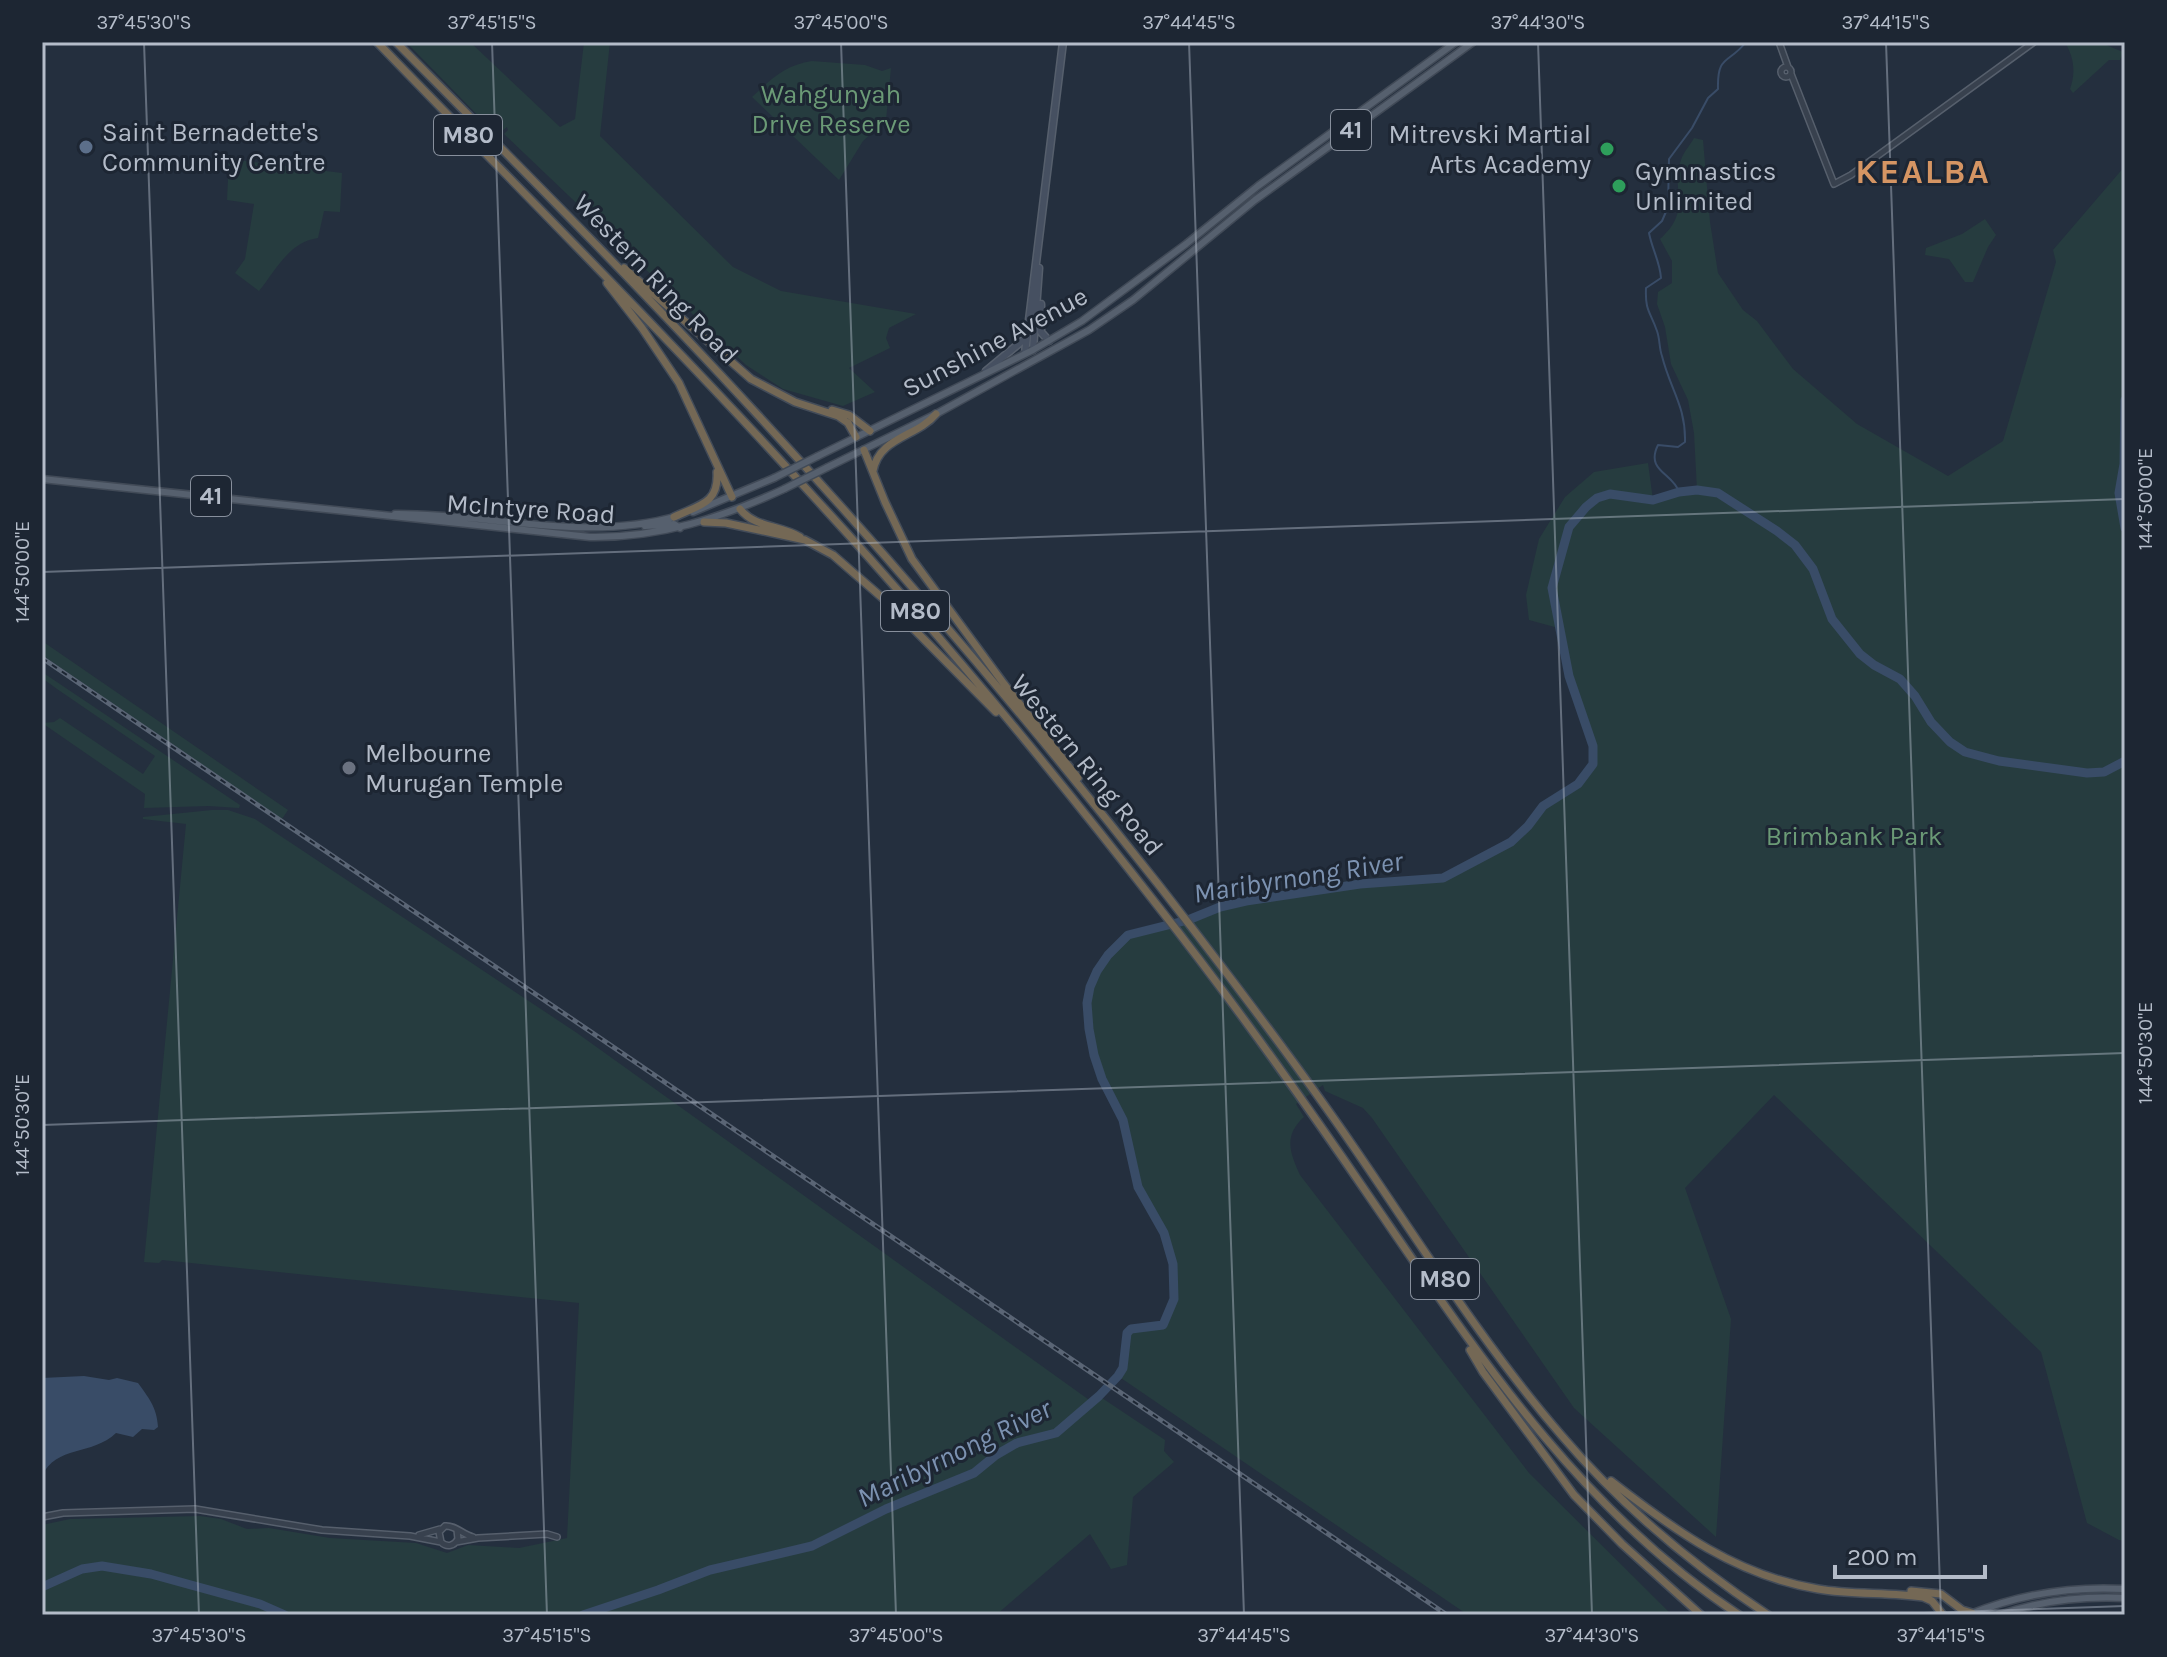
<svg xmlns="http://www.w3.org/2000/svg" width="2167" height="1657" viewBox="0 0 2167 1657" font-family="Karla,sans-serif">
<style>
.green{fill:#263c3f}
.water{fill:#394c67}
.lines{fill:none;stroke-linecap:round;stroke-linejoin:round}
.stream{stroke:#394c67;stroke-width:2}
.river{stroke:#394c67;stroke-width:9}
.tertiary-casing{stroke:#565f6c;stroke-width:8}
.secondary-casing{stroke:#565f6c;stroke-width:9}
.primary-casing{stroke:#414a57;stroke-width:9}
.motorway-casing{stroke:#434c59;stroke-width:10}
.tertiary{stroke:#38414e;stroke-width:5}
.secondary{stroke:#465061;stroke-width:6}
.primary{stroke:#56606e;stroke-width:6}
.motorway{stroke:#746855;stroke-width:7}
.rail-casing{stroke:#5a6575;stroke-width:5}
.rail{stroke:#1d2633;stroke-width:2;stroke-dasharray:6;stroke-linecap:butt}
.primary-bridge-casing{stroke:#414a57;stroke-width:9;stroke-linecap:butt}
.primary-bridge{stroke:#56606e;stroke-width:6}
.ticks{fill:none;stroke:#b4bcc9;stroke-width:2;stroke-opacity:0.45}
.service-dot{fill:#5c6f8a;stroke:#1d2633;stroke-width:3}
.leisure-dot{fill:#2e9e5b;stroke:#1d2633;stroke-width:3}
.worship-dot{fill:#6b7280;stroke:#1d2633;stroke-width:3}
.labels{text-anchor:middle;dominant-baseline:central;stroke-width:6;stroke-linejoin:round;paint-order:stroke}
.shield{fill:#1d2633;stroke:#878f9c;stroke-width:2}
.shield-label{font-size:24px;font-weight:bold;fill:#b4bcc9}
.park-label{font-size:26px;fill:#6b9a76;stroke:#1d2633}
.poi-label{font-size:26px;fill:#b4bcc9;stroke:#1d2633;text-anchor:start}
.street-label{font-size:26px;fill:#b4bcc9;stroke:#1d2633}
.water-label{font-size:28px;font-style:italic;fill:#7c92b1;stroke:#1d2633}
.district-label{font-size:34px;font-weight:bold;letter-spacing:2px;fill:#d59563;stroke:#1d2633}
.neatline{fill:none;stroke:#b4bcc9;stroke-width:3}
.ticks-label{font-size:20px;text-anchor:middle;fill:#b4bcc9}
</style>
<rect width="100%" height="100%" fill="#242f3e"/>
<path class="green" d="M406,42h64l90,85 15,-8 9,-77h26l-10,94 133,131 48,24 135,23 -27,14 -3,10 4,10 -41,20 26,24 -32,14 -60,-17 -37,-24 -242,-231 4,-4 -1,-3 -10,8z
M2065,42h34l24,10 -3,8h-11l-36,33 -3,-4c6,-17 4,-31 -5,-47z
M812,61l53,4 17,6 9,-3 -5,52 -23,21 -24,39 -87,-83c19,-18 33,-32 60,-36z
M1694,138l9,2 7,82 8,51 25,37 14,11 36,48 64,55 91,52 55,-35 53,-179 -3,-12 72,-84v1375l-6,-1 -32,-17 -46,-171 -267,-257 -89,93 46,131 -15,218 -142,-129 -202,-290 -9,-10 -38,-17 -2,-6 -27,19 8,13c-21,19 -14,36 -4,58l229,298 143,142h-204l-350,-239c9,-13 1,-43 17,-48 9,-2 19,-1 28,-3l11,-26 -1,-35 -5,-20 -30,-57 -11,-54 -9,-26 -16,-28 -13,-50 1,-42 18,-32 20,-20 60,-15 58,-19 114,-17 83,-6 68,-36 17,-16 15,-20 35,-22 15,-20v-18l-24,-70 -7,-47 -33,-9 -3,-25 13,-56 26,-42 29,-25 54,-9 5,37 26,-8 18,-2 -3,-57 -6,-33 -17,-36 -6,-37 -8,-23 1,-12 14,-9v-22l-12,-22c33,-29 10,-48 21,-79 2,-7 9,-15 13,-22z
M229,159l113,14 -2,39 -16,-1 -6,27c-29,4 -42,32 -59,53l-24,-18 10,-14 9,-55 -27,-4z
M1985,219l11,16 -8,12 -15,35h-8l-16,-23 -24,-4 1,-7 36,-14z
M42,641l246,169 -6,9 -240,-164z
M42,672l198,133 -1,3 -30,-2 -65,2 1,-14 -103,-71 12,-1 6,-4 83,56 12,-18 -98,-67 -15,-11z
M212,810h16l27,9 322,214 515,369 7,-6 66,44 -1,11 10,11 -41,35 -6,68 -16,4 -21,-35 -94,81h-954v-90l28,-6 130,-3 21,3 26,10 22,-1 61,10 86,5 31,10 21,-8 51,3 48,-10 12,-235 -417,-43 -3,3 -15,-1 42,-438 -43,-5v-2z"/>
<path class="water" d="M84,1376l25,4 8,-2 21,5c10,14 19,24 20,44l-4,3 -12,-1 -9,8 -17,-4c-24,23 -60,12 -74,43v-98z"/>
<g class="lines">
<path class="stream" d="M1679,492c-6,-19 -34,-21 -21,-47l20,2 7,-5c1,-36 -15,-53 -23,-86 -3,-8 -2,-17 -5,-25 -7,-20 -12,-20 -11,-43l15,-10c-1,-16 -9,-29 -12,-45l13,-12 6,-14 1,-48 23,-31 16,-30 10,-9c-1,-35 11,-25 28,-47"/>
<path class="river" d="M2125,400l-1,64 -5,29 6,35
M42,1587l40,-18 20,-3 49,8 109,30 25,11
M583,1615l75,-25 52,-20 102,-24 74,-37 88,-36 22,-18 21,-12 39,-10 43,-37 19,-20 5,-8 4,-35 4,-4 32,-4 11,-26 -1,-35 -9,-31 -26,-46 -15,-67 -21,-41 -8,-24 -5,-26 -2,-26 3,-16 7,-16 11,-16 20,-20 60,-15 32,-13 26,-6 114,-17 83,-6 68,-36 17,-16 15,-20 35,-22 15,-20v-18l-24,-70 -17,-88 17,-61 17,-20 11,-9 13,-4 43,6 26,-8 18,-2 21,3 59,38 18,14 18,24 19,50 28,35 14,11 26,14 15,17 16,26 19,20 15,10 34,9 88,12 17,-1 21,-11"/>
<defs>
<path id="tertiary" d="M1779,42l9,25
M1781 72a5 5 0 1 1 10 0a5 5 0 1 1-10 0Z
M1791,74l43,110 17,-9 183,-133
M42,1517l21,-4 132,-4 127,21 88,6 31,6
M457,1530l1,9c-4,7 -11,9 -17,3l-2,-10 6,-6c10,-1 17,8 28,11
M419,1535l21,-6
M456,1542l22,-4 69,-4 10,3"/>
<path id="secondary" d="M1041,304v28l8,9
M1033,350l6,-82
M1025,353l38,-311
M986,371l41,-34"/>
<path id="primary" d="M818,456l215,-106 49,-29 104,-77 72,-58 198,-144
M828,467l108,-53 153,-84 44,-30 122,-100 218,-158
M42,479l548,58c70,1 131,-19 194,-48
M693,512l81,-34
M395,514c95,-1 189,29 283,2
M645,526l29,-2 6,4
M1968,1615c49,-20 104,-29 157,-26
M1999,1615c40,-14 84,-19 126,-17"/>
<path id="motorway" d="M377,42c146,151 295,299 436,454 121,131 235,269 344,409 76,96 147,196 216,297 106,154 207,308 366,413
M396,42c121,122 243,244 359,370 141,152 275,310 403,472 67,86 133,172 195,262 67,97 131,200 209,290 58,68 132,130 206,179
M624,268l127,111 44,23 43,14 10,7 8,14
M607,283l35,45 37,55 53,114
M832,410l17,5 21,16
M864,450l21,52 27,57 92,125 74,94
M873,471c6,-34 44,-34 63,-57
M740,509c15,19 40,16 60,28
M674,517c25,-12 45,-13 43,-45
M704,522l22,1 79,17 28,15 53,46 110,111
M1470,1350l13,22 91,123 48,49 79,71
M1611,1481c63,49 126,95 207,108 34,6 70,3 105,8l9,4 11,14
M1911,1591l30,3 21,16 10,3"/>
</defs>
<use href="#tertiary" class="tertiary-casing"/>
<use href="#secondary" class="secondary-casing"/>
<use href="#primary" class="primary-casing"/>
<use href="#motorway" class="motorway-casing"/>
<use href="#tertiary" class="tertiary"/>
<use href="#secondary" class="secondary"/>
<use href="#primary" class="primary"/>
<use href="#motorway" class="motorway"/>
<defs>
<path id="rail" d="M42,658l1405,957"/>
</defs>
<use href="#rail" class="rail-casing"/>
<use href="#rail" class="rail"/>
<defs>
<path id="primary-bridge" d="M774,478l44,-22
M784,489l44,-22"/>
</defs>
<use href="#primary-bridge" class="primary-bridge-casing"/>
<use href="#primary-bridge" class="primary-bridge"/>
</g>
<path class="ticks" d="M144,42l55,1573M492,42l55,1573M841,42l55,1573M1189,42l55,1573M1538,42l54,1573M1886,42l55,1573M42,572l2083,-73M42,1125l2083,-72M1864,1615l261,-9"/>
<circle class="service-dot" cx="86" cy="147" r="8"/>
<g class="leisure-dot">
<circle cx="1607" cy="149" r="8"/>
<circle cx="1619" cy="186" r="8"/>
</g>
<circle class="worship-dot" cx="349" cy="768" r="8"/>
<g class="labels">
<g class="shield">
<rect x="1331" y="110" width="40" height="40" rx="6"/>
<rect x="434" y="115" width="68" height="40" rx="6"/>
<rect x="191" y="476" width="40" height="40" rx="6"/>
<rect x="881" y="591" width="68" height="40" rx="6"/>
<rect x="1411" y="1259" width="68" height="40" rx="6"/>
</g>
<g class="shield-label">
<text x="1351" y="130">41</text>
<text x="468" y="135">M80</text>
<text x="211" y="496">41</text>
<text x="915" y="611">M80</text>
<text x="1445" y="1279">M80</text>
</g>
<g class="park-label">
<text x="831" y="94">Wahgunyah<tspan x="831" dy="30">Drive Reserve</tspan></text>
<text x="1854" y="836">Brimbank Park</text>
</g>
<g class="poi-label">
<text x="102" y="132">Saint Bernadette's<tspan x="102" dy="30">Community Centre</tspan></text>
<text x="1591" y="134" text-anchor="end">Mitrevski Martial<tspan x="1591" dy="30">Arts Academy</tspan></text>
<text x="1635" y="171">Gymnastics<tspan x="1635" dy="30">Unlimited</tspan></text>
<text x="365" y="753">Melbourne<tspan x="365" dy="30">Murugan Temple</tspan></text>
</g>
<g class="street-label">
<text transform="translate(656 279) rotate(46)">Western Ring Road</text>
<text transform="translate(995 342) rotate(-28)">Sunshine Avenue</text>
<text transform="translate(531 509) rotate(4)">McIntyre Road</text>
<text transform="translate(1087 765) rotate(51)">Western Ring Road</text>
</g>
<g class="water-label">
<text transform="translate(1298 877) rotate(-9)">Maribyrnong River</text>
<text transform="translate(954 1453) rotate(-26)">Maribyrnong River</text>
</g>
<g class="district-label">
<text x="1923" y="172">KEALBA</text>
</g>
</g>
<rect width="2167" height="1657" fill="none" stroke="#1d2633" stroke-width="88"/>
<path d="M1835 1565v12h150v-12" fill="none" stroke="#b4bcc9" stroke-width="4"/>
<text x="1847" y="1565" font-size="24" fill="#b4bcc9" stroke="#1d2633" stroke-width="6" paint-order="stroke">200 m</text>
<rect x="44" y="44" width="2079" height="1569" class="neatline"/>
<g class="ticks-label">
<text x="144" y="29">37°45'30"S</text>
<text x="492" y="29">37°45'15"S</text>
<text x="841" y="29">37°45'00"S</text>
<text x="1189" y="29">37°44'45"S</text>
<text x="1538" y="29">37°44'30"S</text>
<text x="1886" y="29">37°44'15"S</text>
<text transform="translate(2145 499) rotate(-90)" y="7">144°50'00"E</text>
<text transform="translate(22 572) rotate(-90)" y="7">144°50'00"E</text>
<text transform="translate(2145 1053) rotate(-90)" y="7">144°50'30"E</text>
<text transform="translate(22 1125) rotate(-90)" y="7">144°50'30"E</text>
<text x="199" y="1642">37°45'30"S</text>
<text x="547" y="1642">37°45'15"S</text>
<text x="896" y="1642">37°45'00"S</text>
<text x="1244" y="1642">37°44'45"S</text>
<text x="1592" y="1642">37°44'30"S</text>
<text x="1941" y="1642">37°44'15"S</text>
</g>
</svg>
